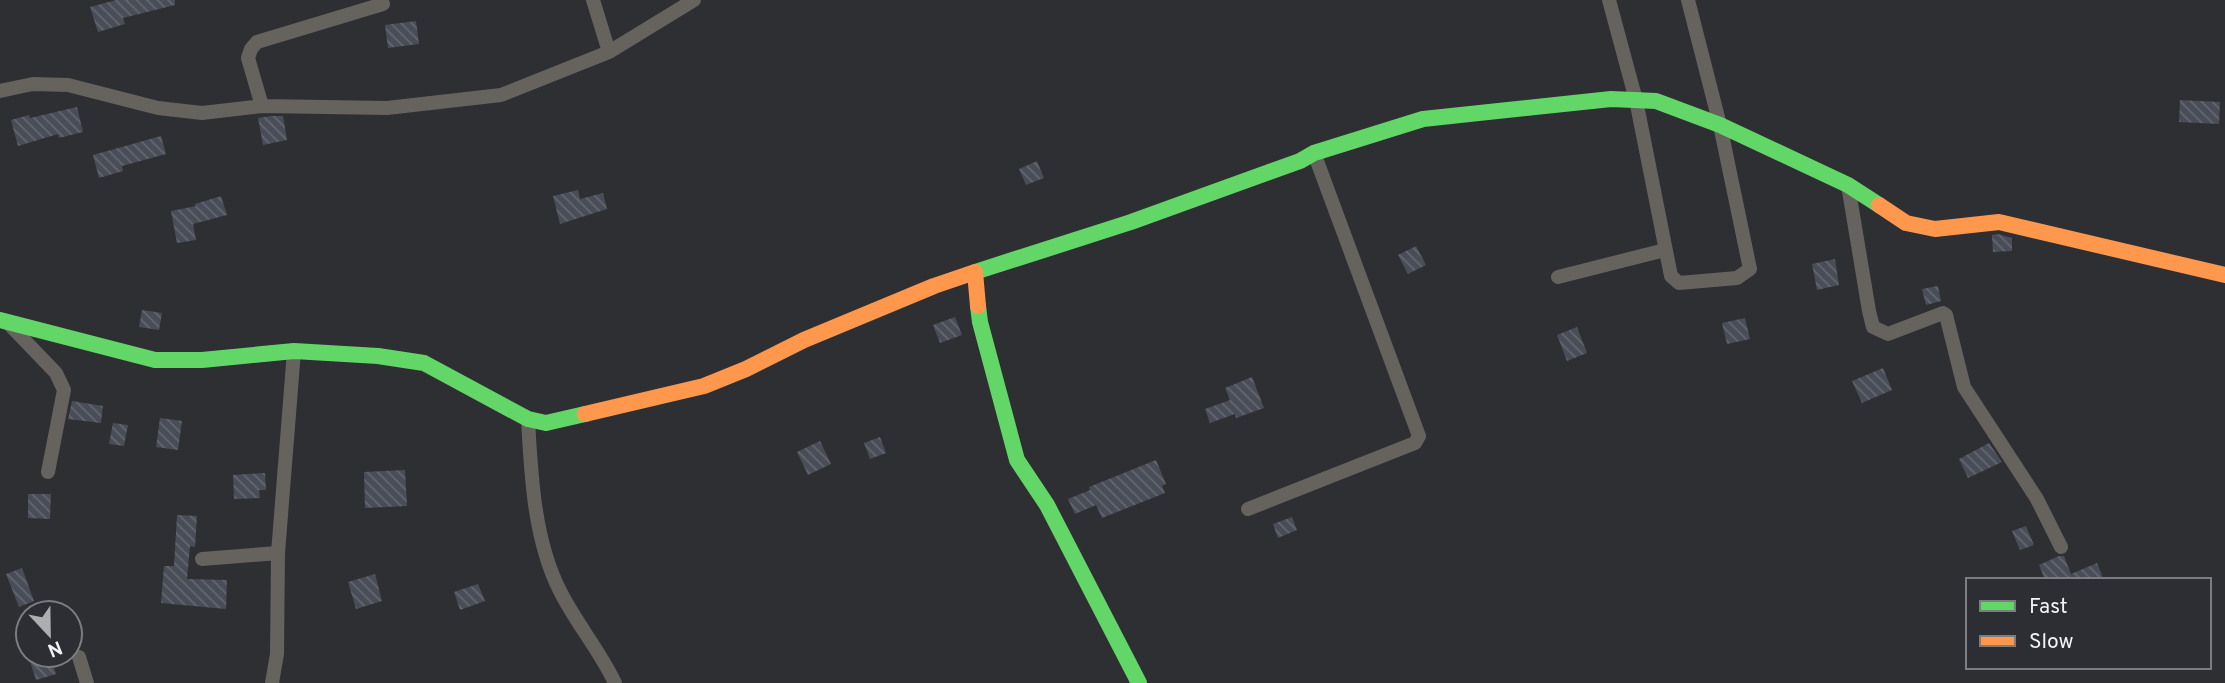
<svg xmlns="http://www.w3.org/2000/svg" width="2225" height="683" viewBox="0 0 2225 683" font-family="Overpass,sans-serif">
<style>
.building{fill:url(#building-back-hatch)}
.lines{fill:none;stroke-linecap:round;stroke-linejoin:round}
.street{stroke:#66625e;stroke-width:14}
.fast{stroke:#63d668;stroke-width:16}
.slow{stroke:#ff974d;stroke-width:16}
</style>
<defs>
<pattern id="building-back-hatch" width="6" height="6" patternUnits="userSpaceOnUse" patternTransform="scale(1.75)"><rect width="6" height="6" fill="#494d57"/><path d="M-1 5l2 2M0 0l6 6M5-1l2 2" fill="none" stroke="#646770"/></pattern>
</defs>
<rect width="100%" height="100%" fill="#2d2f32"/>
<path class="building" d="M116,0h59v5l-52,13 2,6 -27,8 -8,-25z
M416,21l3,23 -31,4 -3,-23z
M2180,100l40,2 -1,22 -40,-2z
M77,107l6,25 -24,6 -1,-4 -40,12 -7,-26 18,-5 1,3z
M271,116h12l4,24 -24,5 -5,-27z
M161,136l5,18 -44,12 1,5 -24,7 -6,-23z
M1037,161l7,17 -18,7 -7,-16z
M578,190l2,9 23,-6 4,16 -47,15 -7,-28z
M221,196l6,19 -34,9 3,16 -19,3 -6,-32 25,-5 -1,-2z
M1998,234l14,4v13l-19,1 -1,-17z
M1416,246l10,19 -18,9 -10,-19z
M1835,259l4,26 -22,5 -5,-26z
M1938,286l3,15 -15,4 -4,-16z
M142,310l20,3 -3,17 -20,-3z
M955,317l7,18 -22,8 -7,-18z
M1745,318l5,21 -23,5 -5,-21z
M1577,327l10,26 -20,8 -10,-26z
M1883,368l9,22 -30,13 -10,-22z
M1252,377l12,31 -28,10 -1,-4 -25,9 -5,-14 25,-9 -5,-12z
M72,401l31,5 -2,17 -33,-4z
M160,418l22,3 -4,29 -22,-3z
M113,423l15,2 -4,21 -15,-2z
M880,437l6,16 -16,6 -6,-16z
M820,441l11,23 -23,11 -11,-23z
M1989,443l13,19 -34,16 -9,-19z
M1156,460l10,24 -4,2 3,7 -63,25 -6,-13 -21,9 -7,-15 22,-9 -1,-3z
M405,470l2,36 -42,2 -1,-36z
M265,473l1,17h-7l1,8 -26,1 -1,-24z
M28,494h23l-1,25 -22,-1z
M177,515l20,1 -2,31 -5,-1 -3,33 40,1 -1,29 -65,-6 3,-37h10z
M1292,517l5,13 -19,8 -5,-14z
M2026,526l8,19 -14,5 -8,-19z
M2059,556h5l7,18 26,-11 7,17h-59l-6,-15z
M22,568l12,33 -15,6 -13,-33z
M375,574l7,27 -26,8 -8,-27z
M478,584l7,17 -25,9 -6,-18z
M28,655h22l6,19 -20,6z"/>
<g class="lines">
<path class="street" d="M593,0l16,52
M1609,0l27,100 35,176 8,7 58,-5 13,-9 -30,-144 -32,-125
M0,91l33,-7 35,1 90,23 44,5 60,-7 125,2 114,-13 108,-43 85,-52
M262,106l-14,-48 3,-9 6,-7 126,-38
M1848,185l21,126 4,16 15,7 55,-21 3,2 18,72 73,112 24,48
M1558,277l107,-27
M7,322l49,51 8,17 -16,82
M528,419c3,56 6,121 32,172 16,32 40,60 55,92
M1248,509l167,-66 4,-7 -105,-283
M202,559l76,-6
M79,657l8,26
M272,683l5,-29 1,-101 16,-202"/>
<path class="fast" d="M975,272l156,-50 169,-61 14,-8 109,-34 188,-20 45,2 64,24 128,60 31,20
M978,306l2,16 37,138 30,45 92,178
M0,320l155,40h47l92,-9 84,5 46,7 104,56 18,4 39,-9"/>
<path class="slow" d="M1879,205l27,18 29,6 64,-7 226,53
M585,414l119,-28 42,-17 58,-29 130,-54 41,-14 3,34"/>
</g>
<rect x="1966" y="578" width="245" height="91" fill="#2c2e33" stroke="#7b7d81" stroke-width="2"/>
<rect x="1980" y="601" width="35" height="10" fill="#63d668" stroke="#7b7d81" stroke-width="2"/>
<text x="2029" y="613" font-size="21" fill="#f2f3f6">Fast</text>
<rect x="1980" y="636" width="35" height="10" fill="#ff974d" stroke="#7b7d81" stroke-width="2"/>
<text x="2029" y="648" font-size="21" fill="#f2f3f6">Slow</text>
<g transform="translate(49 634) rotate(158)"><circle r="33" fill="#2c2e33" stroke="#7b7d81" stroke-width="2"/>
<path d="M0-5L12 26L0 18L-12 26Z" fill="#adaeb1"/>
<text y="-10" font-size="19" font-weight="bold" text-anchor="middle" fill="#f2f3f6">N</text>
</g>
</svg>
